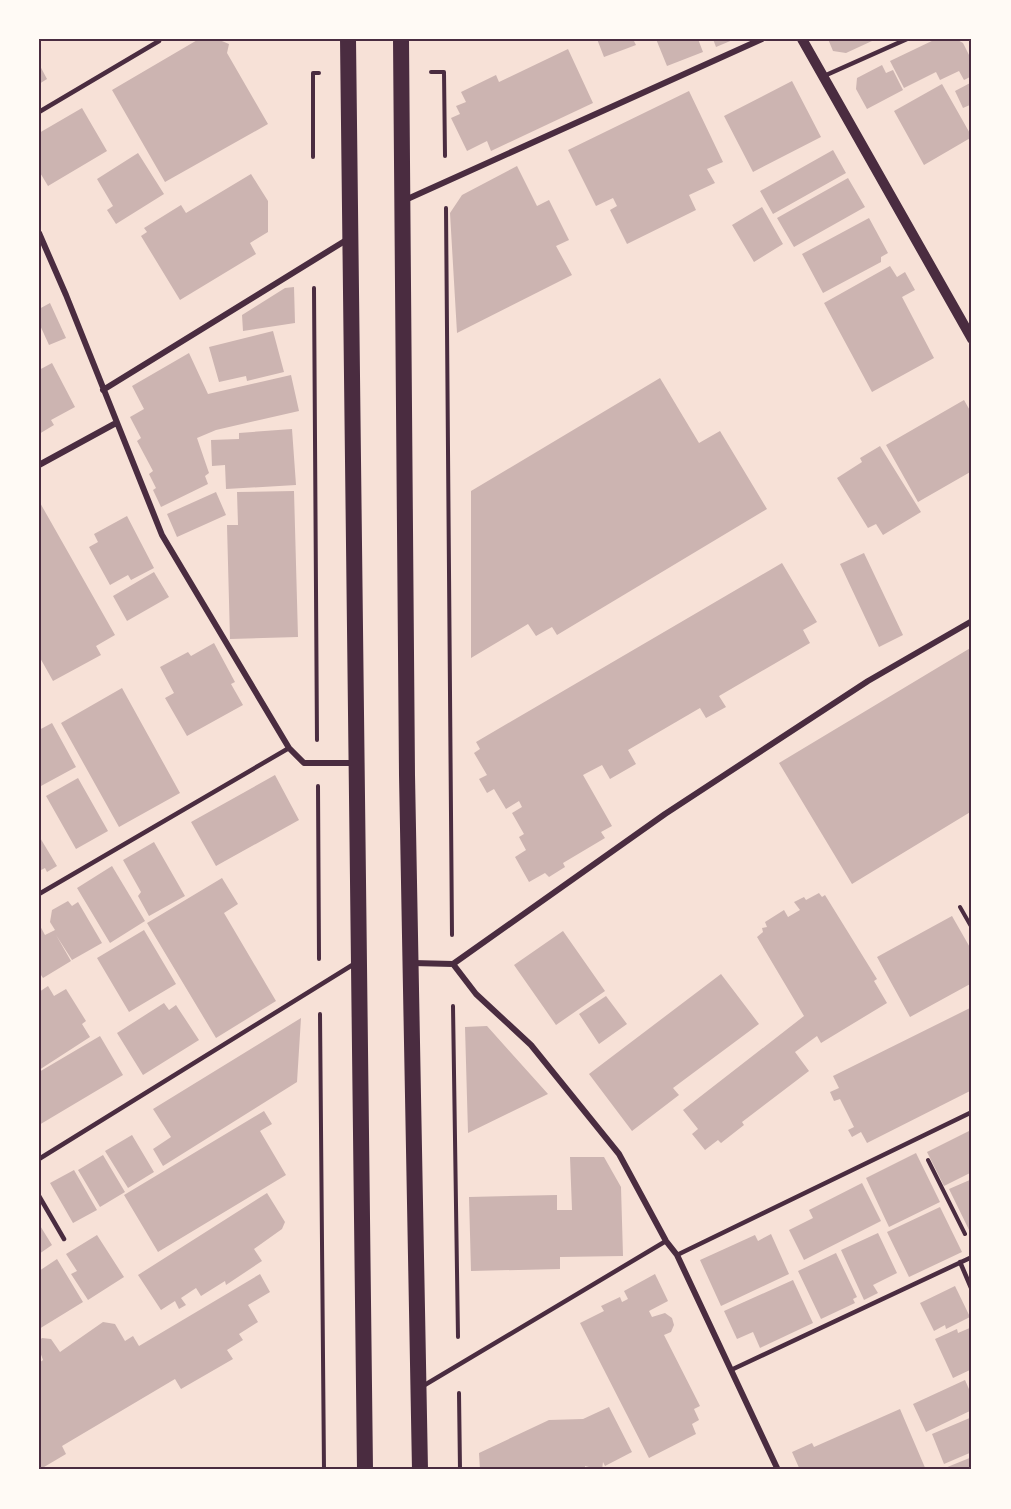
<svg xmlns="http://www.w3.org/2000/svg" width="1011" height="1509" viewBox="0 0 1011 1509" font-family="Signika,sans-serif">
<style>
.building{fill:#ccb4b1}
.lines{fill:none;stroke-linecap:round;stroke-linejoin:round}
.path{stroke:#4a2c40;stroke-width:4}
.service{stroke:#4a2c40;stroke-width:4.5}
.minor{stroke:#4a2c40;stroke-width:6}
.tertiary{stroke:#4a2c40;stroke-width:10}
.trunk{stroke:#4a2c40;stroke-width:16}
.neatline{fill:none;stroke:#4a2c40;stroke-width:2}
</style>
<rect width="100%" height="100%" fill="#f7e1d7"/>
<path class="building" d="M199,39h18l12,5 -2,9 41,71 -103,58 -53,-92z
M597,39h36l3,6 -32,12z
M656,39h42l5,13 -36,14z
M713,39h22l-19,8z
M828,39h43l1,2 -26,12 -13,-2z
M936,39h20l7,4 9,18v15l-8,4 -5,-9 -19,9 -4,-8 -32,16 -14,-27z
M568,49l25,54 -102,48 -4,-10 -20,10 -16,-33 9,-4 -4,-8 10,-4 -5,-10 35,-17 3,7z
M39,64l8,15 -8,5z
M882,65l4,8 7,-3 10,20 -36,19 -11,-20 1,-11z
M792,81l29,56 -68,35 -29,-56z
M972,82v22l-9,4 -8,-17z
M942,84l30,53 -48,28 -30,-54z
M689,91l34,71 -16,7 8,14 -26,12 7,15 -69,34 -17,-34 7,-4 -4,-8 -17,8 -28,-56z
M82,108l25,43 -59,35 -9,-15v-38z
M833,150l13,23 -73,41 -13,-23z
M138,153l26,41 -48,30 -9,-14 6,-4 -16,-27z
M517,166l20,40 12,-6 20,40 -13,6 16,29 -115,58 -7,-120 12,-18z
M251,174l17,27v31l-18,11 6,11 -76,46 -39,-64 6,-4 -3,-4 37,-23 5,8z
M848,178l17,29 -71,40 -17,-29z
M762,207l21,37 -29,18 -22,-37z
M869,218l19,35 -7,4v5l-58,31 -21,-39z
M890,266l7,11 8,-5 10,18 -13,7 32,61 -62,34 -48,-89z
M294,287l1,36 -52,8 -1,-16 43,-27z
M50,303l16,35 -17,7 -10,-22v-14z
M273,331l11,41 -37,9 -1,-5 -27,6 -10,-35z
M189,353l19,41 83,-19 8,36 -83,19 -19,8 12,35 -4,3 3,8 -47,23 -8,-17 3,-2 -7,-14 4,-3 -16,-30 4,-3 -11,-21 14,-8 -12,-23z
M52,363l23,44 -24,13 3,5 -15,9v-64z
M660,378l39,65 21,-12 47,78 -210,126 -5,-8 -16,9 -8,-12 -57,34v-167z
M964,400l8,14v57l-54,31 -32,-57z
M292,429l4,56 -70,4 -1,-24 -13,1 -1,-26 28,-1v-6z
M880,446l41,66 -38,23 -7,-11 -8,4 -31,-50 25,-16 -2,-4z
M294,491l4,146 -68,2 -3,-114h11l-1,-33z
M216,492l10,23 -49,22 -10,-23z
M39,501l76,134 -19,11 5,9 -48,26 -14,-25z
M127,516l27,52 -23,12 -3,-5 -18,10 -21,-38 9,-5 -4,-8z
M864,553l39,82 -24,12 -39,-83z
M782,563l35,59 -14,8 7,13 -91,53 7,11 -20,11 -6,-10 -72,42 8,14 -26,15 -8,-14 -19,10 29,51 -11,6 4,6 -42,25 2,4 -16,10 -4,-4 -16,9 -14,-25 11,-7 -7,-13 5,-3 -12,-21 10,-6 -3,-6 -13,8 -12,-20 -7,4 -8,-14 8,-4 -13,-22 6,-4 -4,-7z
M154,572l15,25 -42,24 -14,-25z
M214,643l21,39 -4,2 12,21 -56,31 -22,-38 9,-5 -14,-26 28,-15 3,4z
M972,647v164l-120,73 -73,-121z
M122,688l58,105 -61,34 -58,-104z
M52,723l24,44 -35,19 -2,-3v-53z
M275,775l24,45 -83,46 -25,-44z
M78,778l30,53 -32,18 -30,-53z
M39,836l18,30 -10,6 -2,-4 -6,3z
M154,842l31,54 -36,20 -11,-20 3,-4 -18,-32z
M112,866l33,55 -35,22 -33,-55z
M222,878l16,26 -14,9 52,88 -60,37 -69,-115z
M819,893l3,4 3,-2 52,84 -3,2 13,22 -66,40 -4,-7 -22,16 14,19 -67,51 2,3 -23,18 -3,-3 -13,10 -13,-16 6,-5 -15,-19 121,-94 -47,-79 6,-5 -1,-4 5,-1 -2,-5 19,-12 4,7 12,-7 -6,-8 10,-5 2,3z
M68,901l4,5 6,-4 24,41 -30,17 -16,-25 15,26 -28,17 -4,-6v-48l6,11 10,-5 -5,-8 2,-12z
M952,916l20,35v32l-62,34 -33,-60z
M144,930l32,54 -47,28 -32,-54z
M563,931l42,60 -49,34 -42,-60z
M721,974l38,50 -86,64 6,7 -47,36 -43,-57z
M48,986l6,10 12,-7 20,32 -4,3 8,13 -51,33v-78z
M606,996l21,28 -28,20 -20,-30z
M164,1003l5,7 7,-5 23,35 -56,35 -26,-42z
M972,1007v83l-105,53 -6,-11 -9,5 -4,-7 6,-3 -14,-28 -6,2 -4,-9 9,-4 -6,-12z
M301,1018l-4,64 -134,84 -10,-17 18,-12 -18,-28z
M487,1026l61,68 -80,39 -3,-106z
M100,1036l23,39 -84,50v-53z
M264,1111l8,13 -12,7 26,44 -128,77 -34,-57z
M969,1131l3,6v35l-28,14 -17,-34z
M132,1135l22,37 -26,16 -23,-37z
M916,1153l24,49 -51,25 -23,-49z
M103,1155l22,37 -25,15 -22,-37z
M570,1157h34l17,30 2,69 -63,1v12l-89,2 -2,-74 88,-2v15h15z
M74,1170l23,40 -24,13 -23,-40z
M972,1179v57l-23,-47z
M862,1183l19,38 -77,39 -15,-30 24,-12 -4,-8z
M267,1193l18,29 -3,7 -28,20 8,12 -36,24 -1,-4 -24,15 -5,-8 -15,10 5,7 -7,4 -4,-8 -14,9 -23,-35z
M940,1207l22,45 -53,25 -22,-45z
M39,1224l13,21 -13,9z
M878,1233l19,40 -24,12 5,8 -14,7 -23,-50z
M771,1234l18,40 -68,32 -21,-46 55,-25 3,6z
M97,1235l27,42 -36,23 -17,-26 6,-3 -11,-17z
M836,1253l21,44 -4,2 2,4 -34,16 -23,-48z
M57,1259l26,43 -44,27v-58z
M260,1274l10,18 -22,13 10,17 -19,12 4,6 -16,10 6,9 -52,30 -6,-10 -113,67 4,8 -27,16v-107l4,-3 -4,-11v-8l3,-3 9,1 9,13 43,-30 12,2 10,17 8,-5 6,10z
M655,1274l13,27 -19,10 3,6 13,-4 7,5 2,7 -3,7 -7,3 36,71 -6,3 5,11 -7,4 4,10 -47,24 -69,-135 24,-12 -3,-5 19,-9 2,5 6,-3 -4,-8z
M793,1280l20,43 -53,25 -7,-16 -16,7 -13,-28z
M955,1286l15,31 -24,12 -1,-4 -11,6 -14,-28z
M972,1327v42l-19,9 -18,-39 22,-10 1,4z
M965,1380l7,16v14l-46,22 -13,-28z
M609,1407l23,45 -27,14 -2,-4 -1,8h-13v-3l-4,-1v4h-105l-1,-17 70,-33 34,-1z
M900,1409l26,61h-126l-8,-18 20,-9 2,4z
M972,1417v35l-28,12 -12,-30z
M972,1457v13h-32z"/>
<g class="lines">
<path class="path" d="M431,72h13l1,84
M313,157v-84h6
M446,208l6,727
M314,288l3,452
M318,786l1,173
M960,907l12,21
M453,1006l5,331
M320,1014l4,456
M928,1160l37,74
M459,1393l1,77"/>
<path class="service" d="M824,76l83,-37
M39,112l120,-71 -1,-2
M39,894l250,-146
M39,1159l315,-195
M39,1196l25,43
M677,1255l295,-143
M960,1262l12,28
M731,1370l241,-113
M423,1386l243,-145"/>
<path class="minor" d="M403,201l359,-162
M39,233l27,62 96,240 127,213 15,15h52
M103,390l245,-151
M39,465l77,-42
M413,963l40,1 23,30 55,51 88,109 47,87 11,14 101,215
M453,964l212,-150 203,-133 104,-60
M183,1470h4"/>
<path class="tertiary" d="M802,39l170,300"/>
<path class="trunk" d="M348,39l17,1431
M401,39l6,736 13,695"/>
</g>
<rect width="1011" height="1509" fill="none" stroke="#fffaf5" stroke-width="81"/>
<rect x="40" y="40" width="930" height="1428" class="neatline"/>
</svg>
